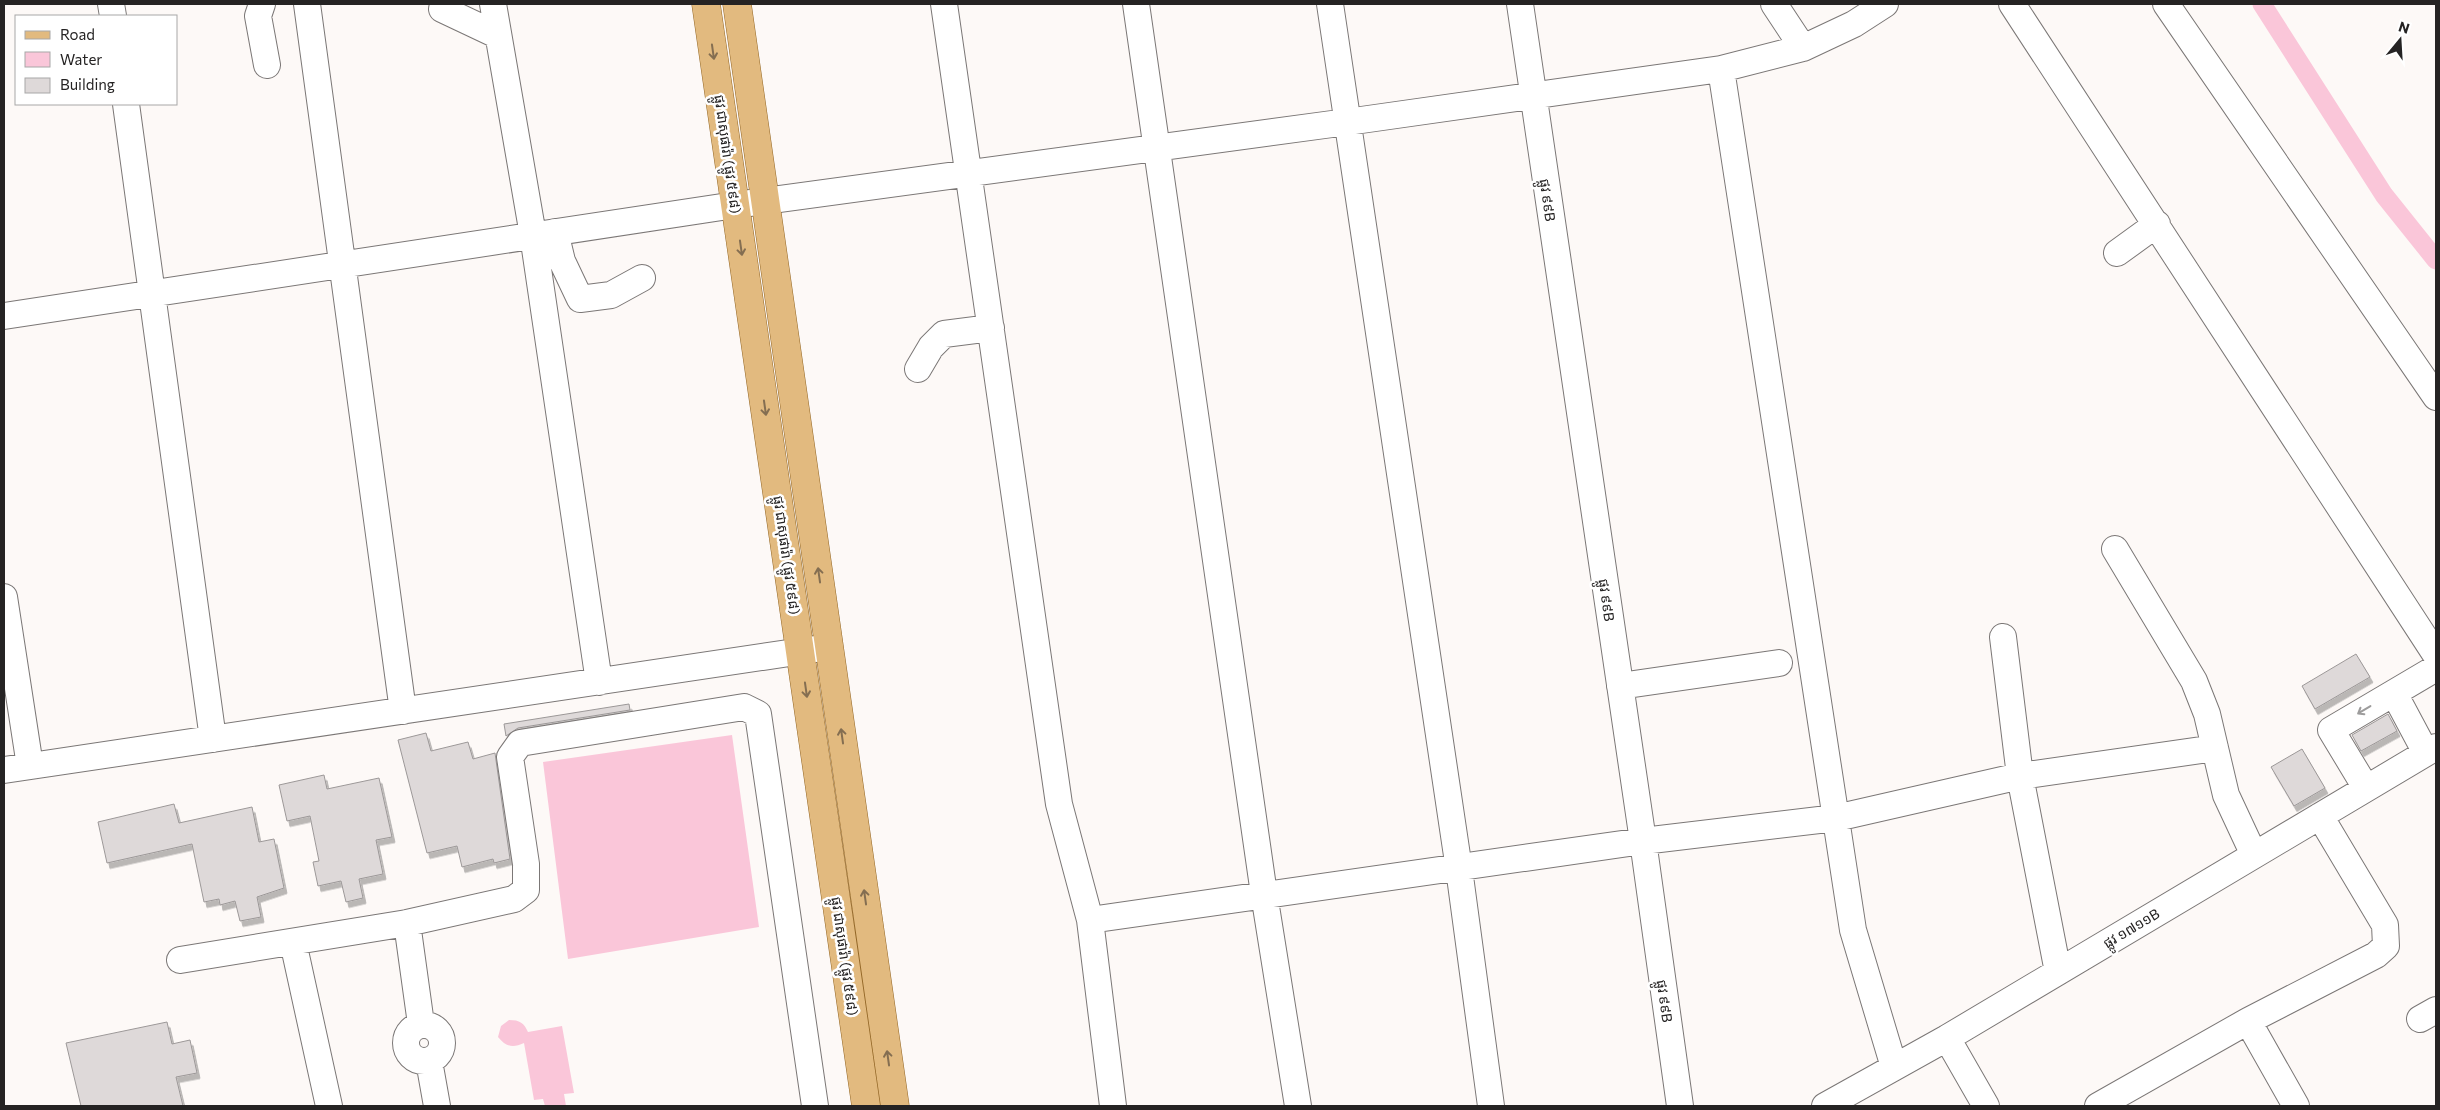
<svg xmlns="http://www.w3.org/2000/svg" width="2440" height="1110" viewBox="0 0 2440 1110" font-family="Commissioner,'Noto Sans Khmer',sans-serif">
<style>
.water{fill:#fac6d9}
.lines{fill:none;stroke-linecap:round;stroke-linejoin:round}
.canal{stroke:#fac6d9;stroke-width:19}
.building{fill:#ded9d9;stroke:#9c9898;filter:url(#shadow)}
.minor-casing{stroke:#7b7776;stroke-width:28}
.major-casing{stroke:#936727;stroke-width:29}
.minor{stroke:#fff;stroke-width:26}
.major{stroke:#e2ba7f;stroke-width:28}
.oneway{stroke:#846e51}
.oneway2{stroke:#9d9c9c}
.labels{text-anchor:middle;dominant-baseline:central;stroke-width:5;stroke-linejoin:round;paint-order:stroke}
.street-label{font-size:14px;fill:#252323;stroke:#fff}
</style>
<defs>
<filter id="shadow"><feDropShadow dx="3" dy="5.5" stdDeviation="0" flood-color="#0004"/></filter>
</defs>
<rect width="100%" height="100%" fill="#fdf9f7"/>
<path class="water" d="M732,735l27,192 -191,32 -25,-197z
M509,1020c11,0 15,3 19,12l34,-6 12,67 -10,1 2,12h-21l-2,-7 -9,1 -10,-57c-11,5 -18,4 -26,-6l3,-11z"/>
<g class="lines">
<path class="canal" d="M2262,4l122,191 52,65"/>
</g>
<path class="building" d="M2356,654l14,23 -55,32 -13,-23z
M629,704l1,6 -112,18 -12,8 -2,-12z
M2388,714l9,17 -36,20 -9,-16z
M426,733l5,18 37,-9 5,17 22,-6 15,106 -16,4 -1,-4 -31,8 -5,-21 -30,7 -29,-113z
M2302,749l23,39 -31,18 -23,-39z
M324,775l3,14 52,-11 13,59 -16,3 7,34 -24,5 4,19 -17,4 -5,-21 -23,5 -5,-24 6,-1 -9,-45 -23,5 -8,-36z
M174,804l5,19 73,-16 7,35 15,-3 10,49 -27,9 4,20 -21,4 -5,-20 -15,4 -1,-6 -15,3 -12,-58 -85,19 -9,-41z
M167,1022l5,22 18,-4 7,33 -21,4 7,29h-102l-15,-63z"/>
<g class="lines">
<defs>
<path id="minor" d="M111,4l2,12
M262,4l-4,12 9,49
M307,4l96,707
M493,4l40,231 66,447
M944,4l115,800 31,116 23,186
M1136,4l128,890 34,212
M1330,4l129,865 32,237
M1520,4l123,837 37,265
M1774,4l29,44
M2012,4l424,651
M2166,4l270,393
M442,9l55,26
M1721,69l132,861 41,137
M126,104l87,635
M555,232l7,29 18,38 31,-4 31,-17
M2117,253l40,-29
M4,316l731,-111 612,-83 374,-53 82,-21 51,-24 31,-20
M918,369l13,-22 13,-13 47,-6
M2115,549l79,132 13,33 19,81 28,60
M4,597l26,169
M2003,637l17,139 38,196
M1620,686l159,-23
M2394,693l32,60
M4,770l825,-123
M2366,788l-35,-58 105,-62
M1090,920l553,-79 193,-23 184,-42 195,-28
M407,923l14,101
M293,942l36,164
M180,960l227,-37 107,-24 12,-9v-26l-16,-107 10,-14 224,-36 14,7 57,392
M2420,1019l16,-9
M2248,1021l48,85
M406 1043a18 18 0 1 1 36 0a18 18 0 1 1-36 0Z
M1947,1038l39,68
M429,1061l8,45
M1825,1106l122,-68 489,-291
M2098,1106l150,-85 128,-66 10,-9 -1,-21 -65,-109"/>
<path id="major" d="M706,4l160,1102
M737,4l158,1102"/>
</defs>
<use href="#minor" class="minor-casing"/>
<use href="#major" class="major-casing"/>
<use href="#minor" class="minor"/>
<use href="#major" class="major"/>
</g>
<defs><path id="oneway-shaft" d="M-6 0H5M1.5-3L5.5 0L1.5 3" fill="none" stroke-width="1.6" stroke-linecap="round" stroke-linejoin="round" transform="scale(1.25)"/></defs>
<g class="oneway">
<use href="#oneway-shaft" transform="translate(713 52) rotate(82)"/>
<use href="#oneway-shaft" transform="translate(741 248) rotate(82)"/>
<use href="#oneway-shaft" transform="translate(765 408) rotate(82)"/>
<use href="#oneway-shaft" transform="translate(819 575) rotate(-98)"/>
<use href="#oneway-shaft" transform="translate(806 690) rotate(82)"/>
<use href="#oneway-shaft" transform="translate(842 736) rotate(-98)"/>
<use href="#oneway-shaft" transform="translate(865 897) rotate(-98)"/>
<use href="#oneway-shaft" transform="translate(888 1058) rotate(-98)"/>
</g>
<use class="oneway2" href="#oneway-shaft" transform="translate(2364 710) rotate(149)"/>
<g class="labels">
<g class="street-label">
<text transform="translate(728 154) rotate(82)">ផ្លូវ ជាសុផារ៉ា (ផ្លូវ ៥៩៨)</text>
<text transform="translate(1548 200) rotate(82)">ផ្លូវ ៩៩B</text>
<text transform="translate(787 555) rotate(82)">ផ្លូវ ជាសុផារ៉ា (ផ្លូវ ៥៩៨)</text>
<text transform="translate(1607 600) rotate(82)">ផ្លូវ ៩៩B</text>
<text transform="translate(2131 928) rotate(-31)">ផ្លូវ ១៧១១B</text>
<text transform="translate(845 956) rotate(82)">ផ្លូវ ជាសុផារ៉ា (ផ្លូវ ៥៩៨)</text>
<text transform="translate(1665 1001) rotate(82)">ផ្លូវ ៩៩B</text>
</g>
</g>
<rect width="2440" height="1110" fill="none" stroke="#252323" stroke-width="10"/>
<rect x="15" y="15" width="162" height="90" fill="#ffffff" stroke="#a8a7a7"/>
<rect x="25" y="31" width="25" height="8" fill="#e2ba7f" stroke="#a8a7a7"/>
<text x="60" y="40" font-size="15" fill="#252323">Road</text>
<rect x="25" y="52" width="25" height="15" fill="#fac6d9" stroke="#a8a7a7"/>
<text x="60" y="65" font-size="15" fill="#252323">Water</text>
<rect x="25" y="78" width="25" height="15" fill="#ded9d9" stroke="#a8a7a7"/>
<text x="60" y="90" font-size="15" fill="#252323">Building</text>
<g transform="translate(2400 40) rotate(18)" stroke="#ffffff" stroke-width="4" paint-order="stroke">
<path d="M0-4L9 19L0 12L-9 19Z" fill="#252323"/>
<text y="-8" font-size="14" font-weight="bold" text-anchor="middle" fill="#252323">N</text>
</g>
</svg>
